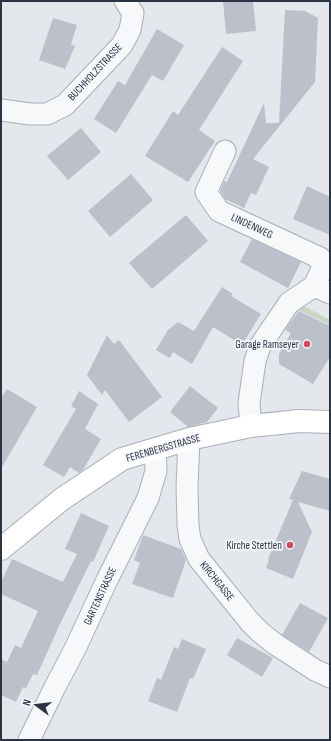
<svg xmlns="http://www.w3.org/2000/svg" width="331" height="741" viewBox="0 0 331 741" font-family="'Sofia Sans Condensed',sans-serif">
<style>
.green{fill:#c9d6c5}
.building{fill:#bbc0ca}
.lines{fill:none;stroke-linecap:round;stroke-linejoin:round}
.street-casing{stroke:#a9aeb7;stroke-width:23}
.secondary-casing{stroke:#a9aeb7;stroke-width:24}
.street{stroke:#f7f8fa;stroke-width:21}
.secondary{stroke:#fff;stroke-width:22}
.poi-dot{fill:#d1495b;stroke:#f4f6f9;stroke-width:1.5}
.labels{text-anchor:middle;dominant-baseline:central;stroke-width:3.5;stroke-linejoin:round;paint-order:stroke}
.street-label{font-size:11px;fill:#2b3445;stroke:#f4f6f9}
.poi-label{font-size:11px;fill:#2b3445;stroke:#f4f6f9;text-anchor:end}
</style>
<rect width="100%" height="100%" fill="#e4e7ec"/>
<path class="green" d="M302,305l28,15v5l-37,-18z"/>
<path class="building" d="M223,1h30l3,30 -30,3z
M285,10l20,1 13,7 -3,64 -62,77 16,8 -13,28 -5,-2 -7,15 -19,-9 -5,-8 4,-10 3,1 37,-79 2,20h13z
M53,18l24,7 -6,19 4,2 -10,23 -26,-9z
M157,29l27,16 -21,36 -11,-6 -36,58 -22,-14 24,-38 7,4z
M222,47l21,14 -44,69 16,11 -27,41 -43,-26 28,-45 5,4z
M81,128l20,24 -33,28 -21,-24z
M131,174l22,26 -43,37 -22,-26z
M307,186l23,11v38l-37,-16z
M186,215l22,26 -56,48 -23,-26z
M252,239l49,23 -13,26 -48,-26z
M222,287l11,7 -2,2 30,18 -19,31 -29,-18 -21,37 -19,-12 -3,6 -14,-8 12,-20 10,-8 16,9z
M299,311l31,15v31l-17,27 -34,-20v-10l12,-21 -6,-3z
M107,335l7,9 5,-4 43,57 -33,25 -24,-32 -3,5 -15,-20z
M190,386l28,22 -11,14 -19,5 -18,-15z
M7,389l30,18 -36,62v-71z
M79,391l19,13 -13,25 16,10 -18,31 -4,3 -9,-6 -6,10 -21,-12 33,-56 -5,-3z
M302,471l28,8v32l-32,-9 14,30 -19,47 -27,-11 3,-8 -1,-1 25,-59 -4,-1z
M81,513l28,13 -16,36 -2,-1 -31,63 -23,51 -4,-1 -7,14 -3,-1 -7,15 -15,-7v-36l6,3 8,-17 6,3 17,-37 -37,-17v-12l11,-23 51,23 14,-28 -12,-5z
M143,535l38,14 5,11 -13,38 -41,-14 8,-21 -6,-3z
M300,603l28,15 -19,34 -27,-17z
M237,638l36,20 -11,19 -35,-22z
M182,639l24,10 -13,30 -3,-1 -13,34 -29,-11 9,-23 4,2 13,-33 4,2z"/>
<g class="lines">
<defs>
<path id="street" d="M1,110l29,4h17l18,-9 57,-60 8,-15 3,-17 -8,-12
M225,151l-19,41 13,19 101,47 2,11 -8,17
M251,426l-2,-23 6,-42 5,-15 29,-43 25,-17 16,7
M189,439l-2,48 1,39 2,13 9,20 51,63 10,10 15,12 40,26 15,7
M29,740l26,-53 20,-38 32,-69 41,-82 8,-27 -1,-22"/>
<path id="secondary" d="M1,549l61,-50 60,-40 67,-20 62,-13 48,-5 31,1"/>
</defs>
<use href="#street" class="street-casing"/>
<use href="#secondary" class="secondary-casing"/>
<use href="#street" class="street"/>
<use href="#secondary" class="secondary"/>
</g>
<g class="poi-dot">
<circle cx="307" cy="344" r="4"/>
<circle cx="290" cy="545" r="4"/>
</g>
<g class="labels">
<g class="street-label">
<text transform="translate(95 72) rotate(-47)">BUCHHOLZSTRASSE</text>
<text transform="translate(252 226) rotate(25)">LINDENWEG</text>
<text transform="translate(163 448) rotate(-16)">FERENBERGSTRASSE</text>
<text transform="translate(217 581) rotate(51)">KIRCHGASSE</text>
<text transform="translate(100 596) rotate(-65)">GARTENSTRASSE</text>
</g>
<g class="poi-label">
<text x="299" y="344">Garage Ramseyer</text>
<text x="282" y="545">Kirche Stettlen</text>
</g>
</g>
<rect width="331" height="741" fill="none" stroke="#2b3445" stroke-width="4"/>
<g transform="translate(36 705) rotate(285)" stroke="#f4f6f9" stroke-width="3" paint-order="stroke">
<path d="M0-3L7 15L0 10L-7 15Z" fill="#2b3445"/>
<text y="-6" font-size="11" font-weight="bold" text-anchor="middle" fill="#2b3445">N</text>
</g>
</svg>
